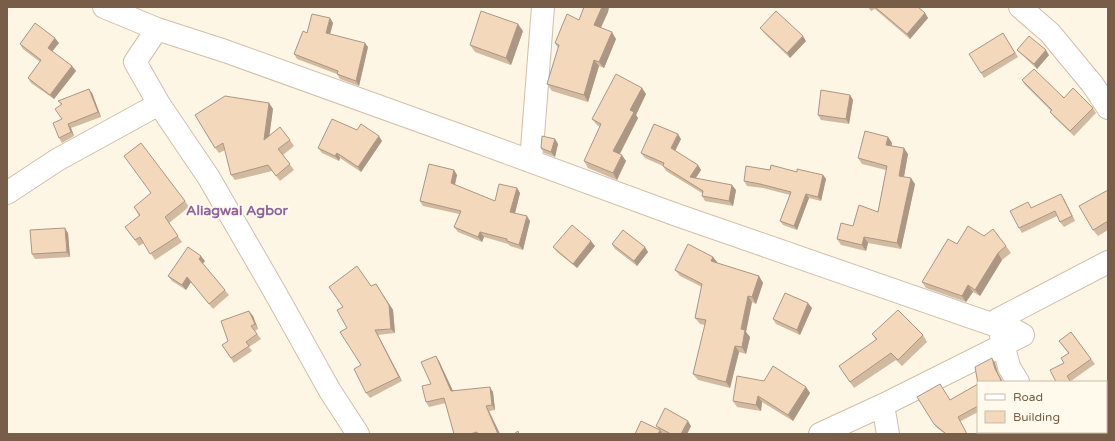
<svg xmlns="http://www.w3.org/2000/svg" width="1115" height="441" viewBox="0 0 1115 441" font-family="'Varela Round',sans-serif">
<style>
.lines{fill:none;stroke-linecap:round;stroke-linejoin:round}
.minor-casing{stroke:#d0bfaa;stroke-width:24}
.minor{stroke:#fff;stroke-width:22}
.wall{fill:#d2baa1}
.shaded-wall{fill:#ab9783}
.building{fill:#f4d8bb;stroke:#ab9783}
.labels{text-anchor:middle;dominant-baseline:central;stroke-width:4;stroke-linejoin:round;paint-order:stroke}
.quarter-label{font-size:14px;font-weight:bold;fill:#8f639c;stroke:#fffaec}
</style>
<rect width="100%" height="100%" fill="#fdf6e5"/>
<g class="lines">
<defs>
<path id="minor" d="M104,7l53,22 68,22 242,87 207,76 349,121
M1020,7l30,26 43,52 15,23
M157,29l-22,33 24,42 50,74 67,116 54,97 28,43
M531,161l12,-154
M7,193l50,-33 102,-56
M1000,331l9,36 9,15
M883,405l5,29
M1048,432l2,2
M820,434l63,-29 140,-70 -26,-15 111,-58"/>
</defs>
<use href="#minor" class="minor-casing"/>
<use href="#minor" class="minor"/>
</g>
<path class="wall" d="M584,7h25l-1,5 -7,16 15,11 -12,29 -5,-2 -11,36 -36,-11 -5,-7 11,-36 -3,-5 24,-23z
M868,7h50l7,6 3,5 -18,21 -35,-30 -4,2z
M330,18l3,5 -3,11 38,13 -9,39 -19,-7 -3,-5 -40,-15 -3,-5 13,-21z
M760,28l46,13 -16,17 -26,-25z
M523,31l-12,34 -36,-13 -5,-7z
M1006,38l12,19 -34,21 -3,-5z
M59,43l-7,8 20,15 4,5 -22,28 -23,-16 -3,-5 12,-16 -17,-13 -3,-5z
M1017,50l32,5 -12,14 -16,-15z
M1022,80l42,18 29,10 3,5 -22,23 -20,-19 -4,-5 1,-1 -26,-26z
M642,88l4,6 -10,21 2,3 -18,36 6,7 -9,19 -29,-12 -4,-7 16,-34 -3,-2 -5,-6z
M92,93l9,24 -30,11 3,8 -12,7 -3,-5 3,-19 -1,-15 -3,-3z
M850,95l3,5 -4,24 -28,-4 -3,-5z
M269,103l4,6 -4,26 21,5 4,6 -11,9 11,15 -14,11 -8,-10 -37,9 -4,-5 -6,-25 -6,3 -4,-5z
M357,130l25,11 -21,31 -21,-14 -1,3 -17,-8 -4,-5z
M888,137l4,6v3l16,8 -4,23 11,7 -14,65 -33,-6 -2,8 -25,-6 -4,-6 16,-13 25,-14 8,-42 -24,-6 -4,-6z
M555,139l3,5 -3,13 -11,-4 -3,-5z
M681,139l-6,12 23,14 3,5 -5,8 40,12 -3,16 -28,-5 -3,-5v-3l-36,-22 -3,-5 -18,-8 -4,-5z
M454,170l3,5 -2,10 40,16 22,-13 3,5 -5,20 15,8 -7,29 -13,-4 -2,-2 -24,-7 -2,5 -24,-10 -4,-5 5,-13 -36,-8 -3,-5z
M770,170l27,2 26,3 3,4 -5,22 -12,-3 -12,32 -14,-5 -3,-4 10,-26 -27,-7 -16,-2 -3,-5z
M1108,190v40l-10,6 -5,-6z
M1064,199l11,22 -11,6 -4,-5 -3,-6 -35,17 -3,-5 13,-20z
M185,201l4,6 -20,16 13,19 -27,18 -11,-17 -5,3 -14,-19 14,-11 -5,-9z
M68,233l2,24 -35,2 -3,-5z
M984,236l22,10 5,7 -9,7 -22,36 -7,-4 -7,10 -40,-14 -4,-6 35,-38z
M612,244l36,8 -11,14 -22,-17z
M595,246l-18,22 -20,-16 -4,-5z
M713,257l4,6 42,13 4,7 -7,21 -4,-2 -6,30 4,5 -4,17 -7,-2 -9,36 -32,-8 -5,-6 12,-49 -5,-1 -5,-6 7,-31 -22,-11 -5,-6z
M205,261l-2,3 26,31 -16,14 -22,-27 -5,8 -14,-9 -4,-5z
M376,284l17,26 2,23 -17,2 24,46 -32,17 -4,-5 -5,-28 -14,-37 -4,-21z
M812,308l-12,27 -24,-11 -3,-5z
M253,316l5,13 -3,2 6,8 -12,8 3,4 -18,12 -12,-18 6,-4z
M1071,332l24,32 -24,17 -15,1 12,-29 -9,-12z
M872,334l51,1 4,7 -25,24 -6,-6 -42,28 -15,-22 37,-26z
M439,361l13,29 41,2 2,18 -6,1 11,23h-46l-8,-31 -17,4 -3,-5z
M764,381l42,6 4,6 -17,28 -31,-19 -1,9 -24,-4 -4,-6z
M978,384v28l-17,9 -17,12 -7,-5 -3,-4 9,-35 7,11z
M656,426h35l-4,8h-22l-4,-2 2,2z
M992,432h7l-4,2h-1z"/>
<path class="shaded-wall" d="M602,7h7l-1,5 -9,19 -5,-6z
M925,13l3,5 -18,21 -3,-5z
M330,18l3,5 -4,15 -3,-5z
M518,24l5,7 -12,34 -5,-7z
M612,32l4,7 -12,29 -5,-6z
M803,36l3,5 -16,17 -3,-5z
M55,38l4,5 -8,10 -3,-5z
M365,43l3,4 -9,39 -3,-5z
M1046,50l3,5 -12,14 -3,-5z
M594,60l5,6 -11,36 -4,-7z
M72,66l4,5 -22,28 -4,-4z
M642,88l4,6 -10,21 2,3 -20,39 -5,-6 17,-41z
M89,89l3,4 9,24 -3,-5z
M850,95l3,5 -4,24 -3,-5z
M269,103l4,6 -5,37 -4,-6z
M68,124l3,4 3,8 -3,-4z
M678,134l3,5 -7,14 -3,-5z
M379,136l3,5 -21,31 -3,-5z
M888,137l4,6 -2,8 -4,-6z
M555,139l3,5 -3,13 -4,-5z
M904,148l4,6 -5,28 -4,-6z
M337,153l3,5 -1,3 -4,-5z
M622,155l4,6 -9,19 -4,-7z
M698,165l3,5 -8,12 -3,-5z
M454,170l3,5 -3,13 -3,-5z
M823,175l3,4 -5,22 -3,-4z
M911,178l4,6 -14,65 -4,-6z
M732,185l4,5 -3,16 -4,-5z
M517,188l3,5 -6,24 -4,-5z
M806,194l3,4 -12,32 -3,-4z
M1061,194l3,5 11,22 -3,-5z
M527,216l3,5 -7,29 -4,-5z
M65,228l3,5 2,24 -3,-5z
M480,232l4,5 -2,5 -4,-5z
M864,237l4,6 -2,8 -4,-6z
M591,241l4,5 -18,22 -4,-4z
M645,247l3,5 -11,14 -3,-5z
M998,253l4,7 -22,36 -5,-6z
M201,256l4,5 -3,3 -3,-5z
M713,257l5,6 -7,-2z
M759,276l4,7 -7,21 -4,-7z
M187,277l4,5 -5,8 -4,-5z
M376,284l17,26 2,23 -4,-4z
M968,285l5,7 -7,10 -4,-6z
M748,296l4,6 -6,30 4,5 -4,17 -4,-7 -1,-18z
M808,303l4,5 -12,27 -3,-5z
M249,311l4,5 5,13 -3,-5z
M375,330l3,5 24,46 -3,-4z
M735,346l4,6 -9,36 -4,-6z
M436,356l3,5 16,34 -4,-4z
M992,358l3,5 3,10 5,9h-2l-6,-13z
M490,387l3,5 2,18 -3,-5z
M806,387l4,6 -17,28 -5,-6z
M758,396l4,6 -1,9 -5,-6z
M486,406l3,5 11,23h-2z
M688,421l3,5 -4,8h-6z
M660,430l3,4h-5z"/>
<path class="building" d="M584,7h18l-8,18 18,7 -13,30 -5,-2 -10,35 -37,-11 12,-39 -4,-2 12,-29 12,6z
M875,7h43l7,6 -18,21z
M481,11l37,13 -12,34 -36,-13z
M776,11l27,25 -16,17 -27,-25z
M312,14l18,4 -4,15 39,10 -9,38 -19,-7 1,-3 -44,-17 9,-23 4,2z
M35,23l20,15 -7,10 24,18 -22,29 -22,-17 13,-18 -21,-16z
M1003,33l12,20 -34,20 -12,-19z
M1029,36l17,14 -12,14 -17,-14z
M1034,69l30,29 9,-10 20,20 -23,23 -20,-19 2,-2 -30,-30z
M616,74l26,14 -12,22 4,2 -21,39 9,4 -9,18 -29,-12 17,-37 -9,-5z
M89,89l9,23 -30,12 3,8 -12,6 -6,-15 9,-4 -7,-10 7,-5 -4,-3z
M821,90l29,5 -4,24 -28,-4z
M225,96l44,7 -5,37 16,-13 10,13 -12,9 12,15 -14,12 -8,-11 -37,10 -8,-32 -8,5 -20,-33z
M332,119l25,11 4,-6 18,12 -21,31 -21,-14 -2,3 -17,-8z
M654,124l24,10 -7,14 27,17 -8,12 42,8 -3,16 -27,-5 1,-5 -40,-25 1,-3 -23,-10z
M865,131l23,6 -2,8 18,3 -5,28 12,2 -14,65 -33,-6 -2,8 -25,-6 4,-16 12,3 6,-21 19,7 9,-46 -29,-8z
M542,136l13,3 -4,13 -10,-4z
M141,143l44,58 -20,16 13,19 -28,18 -10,-17 -5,3 -10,-13 15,-12 -6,-8 17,-14 -27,-37z
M429,164l25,6 -3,13 44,18 4,-17 18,4 -7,24 17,4 -8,29 -12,-4v-2l-27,-7 -2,5 -24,-10 7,-16 -41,-10z
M771,165l26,7v-3l26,6 -5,22 -12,-3 -12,32 -14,-5 11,-29 -31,-8 -16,-3 2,-15 24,4z
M1108,190v31l-15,9 -14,-24z
M1061,194l11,22 -12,6 -5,-11 -36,17 -9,-17 18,-9 3,6z
M572,225l19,16 -18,23 -20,-17z
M968,226l16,10 9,-7 13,17 -8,7 -23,37 -7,-5 -6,11 -40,-14 26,-43 9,5z
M65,228l2,24 -35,2 -2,-24z
M623,230l22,17 -11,14 -22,-17z
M688,244l25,13 -2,4 48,15 -7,21 -4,-1 -7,33 4,1 -3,17 -7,-1 -9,36 -33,-8 13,-54 -11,-2 7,-34 -27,-14z
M188,247l13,9 -2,3 26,31 -16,14 -22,-27 -5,8 -14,-9z
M357,266l14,20 5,-2 13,21 2,24 -16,1 24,47 -33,16 -12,-24 7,-4 -21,-33 7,-4 -10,-18 6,-3 -14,-20z
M785,293l23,10 -11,27 -24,-11z
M898,310l25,25 -25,25 -7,-7 -41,29 -11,-16 38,-27 -5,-5z
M249,311l6,13 -4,2 6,8 -11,8 3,4 -18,12 -9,-13 6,-4 -7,-20z
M1071,332l20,27 -24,17 4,6h-15l-6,-12 14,-7 -3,-5 8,-5 -10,-12z
M436,356l15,35 39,-4 2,18 -6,1 12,28h-20l-1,-2 -7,2h-16l-10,-36 -18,4 -4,-16 9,-2 -10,-22z
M992,358l3,11 5,9 1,4h-23v2l-3,-17z
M773,366l33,21 -18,28 -30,-19 -2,9 -23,-4 4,-25 27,5z
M940,384l10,16 28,-16v22l-20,11 9,17h-24l2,-1 -11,-9 -17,-27z
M665,408l23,13 -7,13h-10l-15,-8z
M641,421l19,9 -2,4h-23z
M518,431l1,3h-5z"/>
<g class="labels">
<g class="quarter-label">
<text x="237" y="210">Aliagwai Agbor</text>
</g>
</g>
<rect width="1115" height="441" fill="none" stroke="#785e48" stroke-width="16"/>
<rect x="977" y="381" width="130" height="52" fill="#fffaec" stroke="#c9bcaa"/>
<rect x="985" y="394" width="20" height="6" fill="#ffffff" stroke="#c9bcaa"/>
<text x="1013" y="401" font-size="12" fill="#785e48">Road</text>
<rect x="985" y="411" width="20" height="12" fill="#f4d8bb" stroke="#c9bcaa"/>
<text x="1013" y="421" font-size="12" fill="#785e48">Building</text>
</svg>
